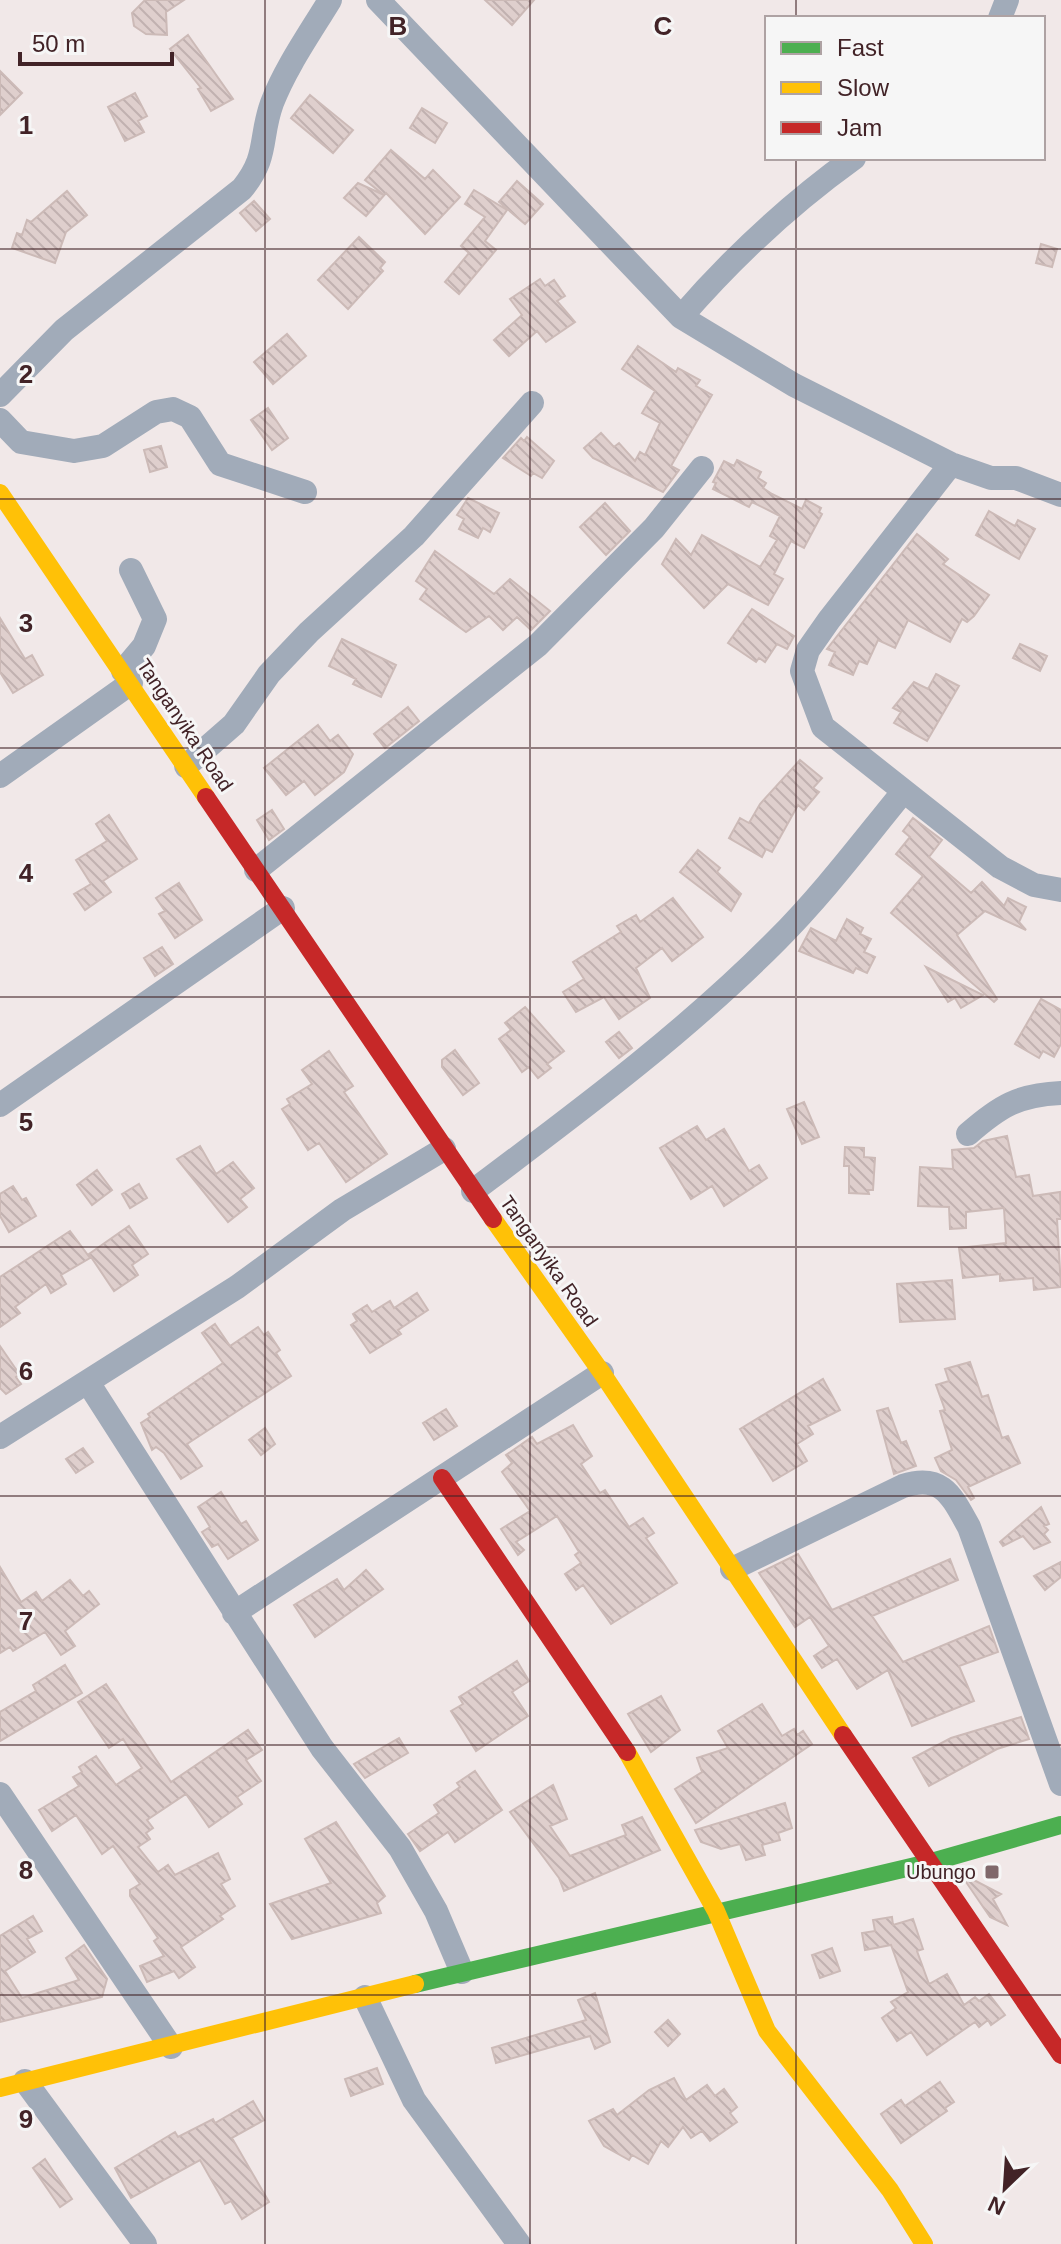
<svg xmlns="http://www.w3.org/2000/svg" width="1061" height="2244" viewBox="0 0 1061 2244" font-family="Arial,sans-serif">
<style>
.building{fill:url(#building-back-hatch);stroke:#ccbab7;stroke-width:2}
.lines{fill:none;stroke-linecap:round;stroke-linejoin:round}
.street{stroke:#a1abb9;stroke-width:24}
.fast{stroke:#4caf50;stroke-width:18}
.slow{stroke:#ffc107;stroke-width:18}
.jam{stroke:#c62828;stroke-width:18}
.grid{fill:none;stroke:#422327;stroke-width:2;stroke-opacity:0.55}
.poi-dot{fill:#7f686b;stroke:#f6f6f6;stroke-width:3}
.labels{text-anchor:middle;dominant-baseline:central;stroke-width:6;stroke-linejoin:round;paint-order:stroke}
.street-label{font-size:20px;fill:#422327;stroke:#f6f6f6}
.poi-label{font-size:20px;fill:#422327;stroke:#f6f6f6;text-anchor:end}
.grid-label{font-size:26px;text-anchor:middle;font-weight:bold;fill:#422327;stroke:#f6f6f6;stroke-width:6;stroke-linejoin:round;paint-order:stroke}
</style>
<defs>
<pattern id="building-back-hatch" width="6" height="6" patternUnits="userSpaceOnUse" patternTransform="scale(2)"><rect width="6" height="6" fill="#dfcfcd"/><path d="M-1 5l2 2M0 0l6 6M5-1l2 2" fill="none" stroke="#c1b1b0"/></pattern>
</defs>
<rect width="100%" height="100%" fill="#f1e8e8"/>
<path class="building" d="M145,0h39l-18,12 1,23 -21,-1 -12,-8 -2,-13z
M485,0h49l-22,25z
M188,35l45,64 -22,12 -13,-22 3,-1 -31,-39z
M0,71l22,22 -22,22z
M135,93l12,23 -9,5 6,11 -19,9 -17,-34z
M310,95l43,35 -20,23 -42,-35z
M422,108l25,15 -12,20 -25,-15z
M391,150l34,29 8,-9 27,27 -35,37 -39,-41 -20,23 -22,-18 14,-15 26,12 -19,-15z
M517,181l26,23 -18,20 -26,-22z
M474,190l33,20 -22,31 11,9 -37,44 -14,-12 24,-29 -8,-7 24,-29 -20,-13z
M67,191l20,24 -21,17 -11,31 -43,-15 5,-15 5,2 5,-15 4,2z
M254,201l16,18 -14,12 -16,-18z
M359,237l26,25 -5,6 3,3 -35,38 -30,-29z
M1041,244l16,5 -5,18 -16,-4z
M540,279l5,7 9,-6 11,16 -8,5 18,21 -29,20 -9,-11 -28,25 -15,-16 28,-25 -12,-16z
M287,334l19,22 -33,28 -19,-22z
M638,346l38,26 2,-4 22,12 -4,6 16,9 -41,71 8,4 -16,22 -70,-34 -9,-10 17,-15 13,14 5,-4 16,18 5,-9 5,3 15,-32 -18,-10 13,-22 -33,-22z
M268,408l20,30 -16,12 -21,-30z
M527,437l27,24 -12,17 -9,-5 -2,3 -28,-18 18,-20 3,3z
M161,446l6,21 -17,5 -6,-22z
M737,460l24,12 -3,6 8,5 -3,5 9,6 30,15 4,-9 15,8 -2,4 3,2 -18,34 -13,-7 -17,33 9,5 -15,26 -40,-21 -24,24 -42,-44 14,-25 15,16 11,-20 58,32 17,-27 -7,-4 10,-20 -28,-14 -3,5 -36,-18 3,-6 -3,-1 11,-21 10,5z
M468,498l31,15 -9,19 -7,-4 -5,10 -19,-9 5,-10 -7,-4z
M605,503l25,28 -24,24 -26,-28z
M989,511l26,15 3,-6 17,9 -16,30 -43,-24z
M917,534l31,25 -5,5 46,31 -15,21 -7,6 -5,-3 -12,23 -42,-22 -13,28 -17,-8 -11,24 -8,-3 -6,14 -24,-10 6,-13 -8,-3z
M435,551l59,43 16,-15 40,32 -19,19 -14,-13 -14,13 -14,-14 -23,16 -46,-33 7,-10 -11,-8z
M752,609l42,27 -7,13 -10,-5 -12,18 -6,-4 -3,4 -28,-19z
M0,618l25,41 7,-4 11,20 -30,18 -13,-21z
M342,639l54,26 -15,32 -28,-13 3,-5 -27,-13z
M1020,644l27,12 -7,15 -27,-13z
M936,674l23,12 -32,55 -33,-18 7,-11 -8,-4 21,-26 14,7z
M408,707l11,14 -34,27 -11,-14z
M318,725l12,16 8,-6 15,19 -9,18 -29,23 -11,-14 -18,14 -22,-27z
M800,760l22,18 -9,10 6,4 -15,18 -6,-5 -26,47 -6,-3 -4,8 -33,-19 11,-20 9,5 11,-19z
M272,810l12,19 -15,11 -12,-20z
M109,815l28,44 -34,22 8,11 -26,18 -11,-16 17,-10 -15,-24 31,-19 -11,-17z
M913,818l29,22 -13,17 42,36 11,-11 22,24 4,-8 18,9 -7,15 7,8 -41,-19 -28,24 40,64 -3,3 -103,-89 32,-37 -27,-22 14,-17 -7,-6z
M698,850l22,18 -3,4 24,22 -10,17 -51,-39z
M179,883l23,37 -27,18 -16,-24 6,-3 -9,-13z
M673,898l30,39 -31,24 -10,-13 -26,20 14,30 -31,21 -15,-22 -28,15 -13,-20 21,-13 -11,-17 48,-30 -4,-6 19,-11 4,7z
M847,919l16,9 -3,6 11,5 -7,13 11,5 -8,16 -11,-5 -3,5 -54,-22 12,-23 25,13z
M162,947l11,17 -18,12 -11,-18z
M926,967l14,7 43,21 -22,13 -6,-10 -7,4z
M1041,999l20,11v34l-7,13 -11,-6 -4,7 -24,-14z
M525,1007l39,44 -17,13 4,4 -13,10 -9,-11 -7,5 -23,-33 12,-9 -6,-7z
M619,1032l13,16 -13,10 -13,-16z
M455,1050l24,33 -16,12 -21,-28v-7z
M329,1051l24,35 -9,6 43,62 -41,28 -27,-39 -11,7 -26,-41 8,-5 -3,-5 25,-15 -10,-14z
M804,1102l15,35 -17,7 -15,-35z
M697,1126l9,14 18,-11 25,42 10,-6 8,13 -43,28 -12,-20 -21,13 -31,-51z
M1007,1136l9,41 13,-2 4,21 27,-4 1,27h-4l4,68 -27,3 -1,-12 -33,3v-7l-37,4 -4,-30 47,-5 -2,-35 -38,4v16l-16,1 -1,-22 -31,-1 2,-39 33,2 -1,-19 22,-2 9,-7z
M200,1146l16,28 17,-12 21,26 -14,11 7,8 -19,15 -51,-63z
M845,1147l19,1v9l11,1 -2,32h-5l1,4 -20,-1v-27h-5z
M97,1170l15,20 -20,15 -15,-20z
M139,1184l8,14 -17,10 -8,-14z
M13,1186l9,14 4,-2 10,18 -27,16 -9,-16v-22z
M129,1226l19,28 -16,11 6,10 -24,16 -25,-37z
M70,1231l20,27 -29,17 5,9 -15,9 -5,-9 -31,23 5,6 -20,14v-50z
M952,1280l3,39 -55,3 -3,-38z
M417,1293l11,17 -30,20 3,4 -31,19 -19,-28 6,-4 -4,-7 14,-9 5,7 18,-11 4,7z
M215,1324l15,22 28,-19 6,8 4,-3 12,18 -4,3 15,23 -104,68 15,22 -21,13 -17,-26 -8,-6 -4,3 -11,-27 9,-6 -2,-3 75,-51 -21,-30z
M0,1346l20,29 -4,2 5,7 -15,10 -6,-6z
M970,1362l12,35 6,-2 14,43 6,-2 12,27 -52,24 6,11 -3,2 -15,-20 -15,-9 -6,-13 17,-8 -12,-39 5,-1 -9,-25 13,-4 -4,-12z
M823,1379l17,31 -32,16 5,8 -16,10 10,17 -34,20 -33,-52z
M888,1408l13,35 5,-2 10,25 -22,8 -17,-63z
M446,1409l11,17 -23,14 -11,-17z
M573,1425l19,31 -11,8 19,29 5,-3 24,37 14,-9 11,15 -8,5 31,45 -66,41 -28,-39 -7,5 -11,-16 16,-11 -6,-8 4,-3 -22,-36 -41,26 8,8 -6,5 -17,-26 29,-18 -28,-39 10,-9 -6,-8 26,-18 5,7z
M265,1428l10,16 -14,11 -12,-15z
M83,1448l10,14 -17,11 -10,-14z
M221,1492l20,32 5,-3 12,19 -30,19 -10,-15 -6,3 -10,-15 8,-5 -12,-20z
M1041,1507l8,17 -5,2 4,4 -4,4 6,8 -16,7 -11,-13 -20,10 -3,-4z
M798,1554l34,56 118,-51 8,21 -86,36 31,46 86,-36 9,26 -39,14 15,35 -62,25 -24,-56 -31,19 -20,-30 -15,9 -8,-12 15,-10 -19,-29 -15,10 -36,-54z
M1061,1562v15l-16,13 -11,-14z
M0,1567l21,35 15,-10 6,9 28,-21 13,16 6,-5 10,13 -34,27 10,15 -14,9 -16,-23 -32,19 -3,-4 -10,6z
M366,1570l17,19 -68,48 -21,-32 43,-26 7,11z
M517,1661l12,20 -17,11 16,24 -52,35 -25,-40 12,-7 -4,-7z
M65,1665l17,28 -82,48v-29l36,-21 -3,-6z
M106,1684l65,98 77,-52 14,20 -16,10 15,21 -24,16 5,7 -33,23 -23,-33 -39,26 6,8 -7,5 4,6 -12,8 20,25 10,-7 7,10 43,-22 12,26 -9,5 14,22 -15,10 3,3 -42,28 14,20 -16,11 -5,-7 -27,11 -7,-16 24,-10 -10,-15 4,-3 -28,-42v-6l10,-6 -27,-38 -11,8 -26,-39 -24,16 -13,-21 40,-24 -6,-9 9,-5 -3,-5 17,-11 20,29 26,-17 -19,-29 -14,9 -31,-46z
M661,1696l19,34 -29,22 -23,-38z
M762,1704l20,32 12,-7 3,6 6,-4 9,13 -116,79 -21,-34 27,-17 -5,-14 31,-10 -10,-17z
M1021,1717l8,22 -32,10 -68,37 -16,-28 38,-20z
M399,1738l9,15 -43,25 -11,-14z
M475,1771l27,39 -47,32 -7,-10 -28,19 -12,-17 31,-21 -5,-8 26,-18 -3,-4z
M553,1785l14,34 -17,7 20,30 56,-21 -4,-10 20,-8 18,33 -96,41 -5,-13 -49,-66z
M785,1803l7,25 -14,5 2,7 -18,5 3,10 -19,5 -6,-16 -19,5 -20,-7 -6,-12z
M336,1822l49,74 -8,7 4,10 -89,26 -22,-35 61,-21 -26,-44z
M968,1877l33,17 -8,5 14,26 -17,-8 -24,-35z
M33,1916l9,15 -15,8 8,13 -30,19 17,27 57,-18 -13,-22 18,-13 23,34 -5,18 -102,25v-86z
M892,1917l1,8 20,-6 10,30 -6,2 12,33 18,-10 17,31 11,-8 4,4 10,-7 16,21 -14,10 -3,-5 -9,7 -4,-5 -48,33 -16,-23 -14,9 -15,-23 14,-10 -5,-6 17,-10 -17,-47 -26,5 -3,-17 13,-2 -2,-11z
M832,1948l8,23 -20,7 -8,-23z
M595,1993l15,49 -15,7 -5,-13 -94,27 -4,-15 94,-28 -8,-20z
M668,2020l12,14 -12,12 -13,-14z
M377,2068l6,16 -32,12 -6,-17z
M674,2078l12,22 21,-15 8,11 9,-7 13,18 -7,6 7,9 -27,19 -8,-10 -11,7 -8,-11 -15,20 -7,-6 -13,23 -16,-9 -3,5 -25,-14 -15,-25 24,-12 4,6 32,-25z
M940,2082l14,20 -9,6 2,3 -46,32 -20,-29 20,-14 4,6z
M253,2101l11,19 -32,18 37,64 -27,17 -11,-18 -6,3 -25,-44 -69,38 -16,-30 60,-36 3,5 35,-18 2,4z
M45,2159l27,40 -12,8 -27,-39z"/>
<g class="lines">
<path class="street" d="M378,0l303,317 113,68 157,79 40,14h25l45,17
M1000,18l7,-18
M681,317c52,-60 109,-113 173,-159
M0,395l64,-65 178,-141c27,-33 17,-50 30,-86 14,-36 38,-70 58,-103
M0,420l21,22 53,9 29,-5 53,-34 17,-3 17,8 30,47 85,28
M951,464l-122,156 -21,30 -6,21 21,56 177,140 34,18 27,5
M123,671l21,-25 11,-27 -24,-49
M186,766l48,-42 35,-50 40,-42 105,-96 118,-133
M0,776l131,-93
M256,870l282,-225 116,-117 48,-60
M0,1105l283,-197
M968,1134c32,-28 50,-39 93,-41
M473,1191c105,-79 212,-158 304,-251 46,-46 85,-98 126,-148
M89,1384l233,364 78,100 36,63 26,61
M0,1437l237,-150 105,-77 102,-61
M732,1569l171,-83c40,-13 49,11 66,41l92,257
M234,1613l368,-240
M0,1794l171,253
M365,1997l49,103 105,144
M25,2081l120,163"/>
<path class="fast" d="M415,1984l513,-121 133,-38"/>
<path class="slow" d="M0,493l206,304
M493,1219l109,154 241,362
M627,1752l89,159 51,120 123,159 34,54
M0,2088l415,-104"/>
<path class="jam" d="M206,797l287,422
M442,1478l185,274
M843,1735l218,320"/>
</g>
<path class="grid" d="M265,0v2244M530,0v2244M796,0v18M796,158v2086M0,249h1061M0,499h1061M0,748h1061M0,997h1061M0,1247h1061M0,1496h1061M0,1745h1061M0,1995h1061"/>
<rect class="poi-dot" x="984" y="1864" width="16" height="16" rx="4"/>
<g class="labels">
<g class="street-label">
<text transform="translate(185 725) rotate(56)">Tanganyika Road</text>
<text transform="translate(549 1261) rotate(55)">Tanganyika Road</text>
</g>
<g class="poi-label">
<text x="976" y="1872">Ubungo</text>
</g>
</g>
<g class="grid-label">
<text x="398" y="35">B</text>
<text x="663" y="35">C</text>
<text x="26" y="134">1</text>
<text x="26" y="383">2</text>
<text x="26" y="632">3</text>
<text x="26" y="882">4</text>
<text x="26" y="1131">5</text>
<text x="26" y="1380">6</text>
<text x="26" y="1630">7</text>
<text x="26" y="1879">8</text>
<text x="26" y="2128">9</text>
</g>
<rect x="765" y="16" width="280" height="144" fill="#f6f6f6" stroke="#aea2a3" stroke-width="2"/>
<rect x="781" y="42" width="40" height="12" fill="#4caf50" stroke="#aea2a3" stroke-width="2"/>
<text x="837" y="56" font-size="24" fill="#422327">Fast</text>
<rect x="781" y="82" width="40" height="12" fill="#ffc107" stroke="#aea2a3" stroke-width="2"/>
<text x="837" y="96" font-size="24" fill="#422327">Slow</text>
<rect x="781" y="122" width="40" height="12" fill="#c62828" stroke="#aea2a3" stroke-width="2"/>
<text x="837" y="136" font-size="24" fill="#422327">Jam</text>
<g transform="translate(1005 2188) rotate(205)" stroke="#f6f6f6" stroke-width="6" paint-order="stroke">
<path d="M0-6L14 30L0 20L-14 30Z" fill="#422327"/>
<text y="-12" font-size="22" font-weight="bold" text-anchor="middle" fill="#422327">N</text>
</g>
<path d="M20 52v12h152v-12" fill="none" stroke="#422327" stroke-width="4"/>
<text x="32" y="52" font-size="24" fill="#422327" stroke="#f6f6f6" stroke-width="6" paint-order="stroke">50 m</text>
</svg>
